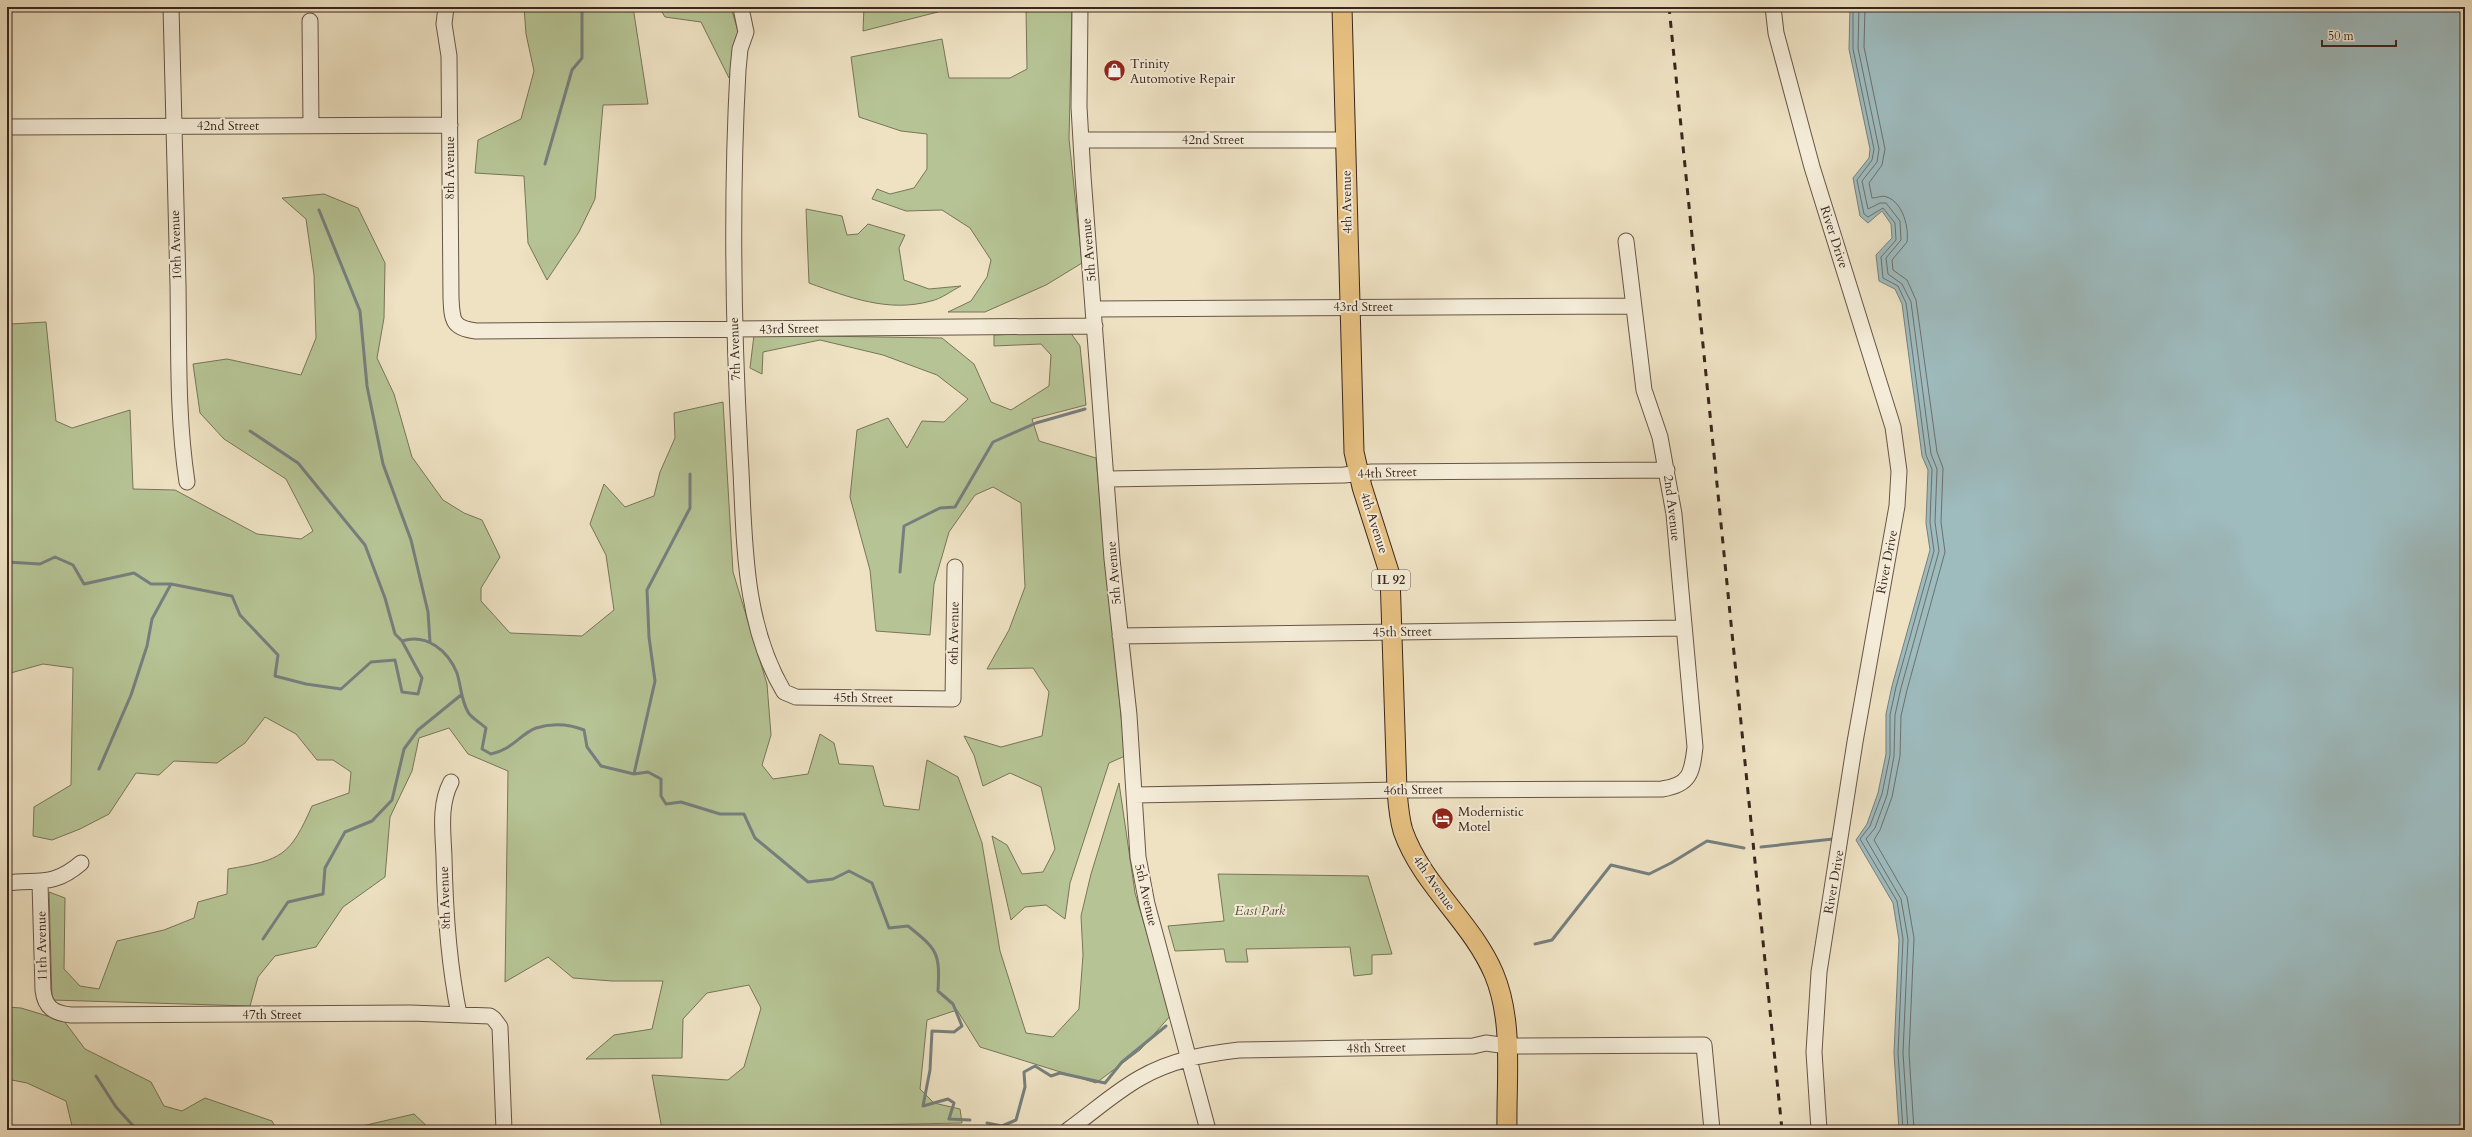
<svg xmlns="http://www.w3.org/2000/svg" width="2472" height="1137" viewBox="0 0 2472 1137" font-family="Cardo,serif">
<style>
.green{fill:#b6c495;stroke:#787559}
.water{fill:#9ebbbe;stroke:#767f7e}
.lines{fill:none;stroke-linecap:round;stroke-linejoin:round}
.shore{stroke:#6c706e;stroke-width:1}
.stream{stroke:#767f7e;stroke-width:3}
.minor-casing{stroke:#675546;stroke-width:17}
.major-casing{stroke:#3a261d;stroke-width:21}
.minor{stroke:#f4ecd8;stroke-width:15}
.major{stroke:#e7c182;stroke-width:19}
.rail{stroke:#3a261d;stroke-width:3;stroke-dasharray:7 7;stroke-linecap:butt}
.labels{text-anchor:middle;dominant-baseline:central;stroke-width:4;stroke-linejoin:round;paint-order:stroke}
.shield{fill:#f4ecd8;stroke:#726155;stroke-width:1}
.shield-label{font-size:12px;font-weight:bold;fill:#3a261d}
.poi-label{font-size:13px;fill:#3a261d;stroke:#f4ecd8;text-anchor:start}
.street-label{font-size:13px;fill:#3a261d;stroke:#f4ecd8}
.park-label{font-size:13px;font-style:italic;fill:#594e3b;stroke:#f4ecd8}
</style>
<rect width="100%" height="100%" fill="#eee2c3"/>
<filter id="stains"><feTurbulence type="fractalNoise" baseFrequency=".005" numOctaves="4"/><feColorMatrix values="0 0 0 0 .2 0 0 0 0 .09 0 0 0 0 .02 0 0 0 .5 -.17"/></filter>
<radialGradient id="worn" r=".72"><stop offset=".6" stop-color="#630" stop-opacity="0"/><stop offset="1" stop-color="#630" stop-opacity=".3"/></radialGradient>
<path class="green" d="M524,7h109l15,97 -45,1 -8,94 -16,33 -32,48 -19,-37 -4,-67 -49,-3 3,-33 43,-21 13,-48 -8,-37z
M659,7h72l8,28 -10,43 -28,-56 -36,-5z
M864,7h77l-3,5 -75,19z
M1026,7h46l-3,132 13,124 -36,22 -61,27h-37l23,-11 16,-24 4,-17 -21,-32 -28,-18 -36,1 -34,-12 5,-10 13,5 24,-6 13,-19v-35l-26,-3 -42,-14 -8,-60 91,-18 7,39h61l17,-9z
M324,194l34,14 27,55 -1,55 -7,40 17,36 18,63 31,43 21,13 18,7 18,37 -19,31v13l29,32 72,3 32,-26 -8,-55 -16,-31 14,-40 21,23 29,-11 6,-24 15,-34 -1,-25 49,-11 10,170 34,112 4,51 -9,30 11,14 35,-5 12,-40 14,9 5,21 34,2 11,40 35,4 8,-50 31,17 24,66 18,108 26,82 27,4 26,-28 4,-54 -2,-39 10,-42 28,-91 16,110 36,122 -31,35 -44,33 -116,-36 -23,-37 -30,10 -7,69 14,14 26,6 2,14 -300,6 -10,-54 76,5 16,-13 17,-59 -12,-23 -42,8 -24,26 -1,39 -96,1 28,-24 38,-6 11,-48h-51l-39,-3 -25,-21 -43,25 3,-211 -40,-17 -19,-26 -30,10 -7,33 -22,46 -5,60 -42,30 -27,40 -41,9 -17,21 -8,29 -198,-6 -3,-108 16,6 -1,71 16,17 19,3 18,-48 47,-11 30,-12 4,-16 29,-8 1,-25c54,-9 62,-13 84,-63l37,-13 2,-21 -18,-12h-16l-21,-26 -31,-17 -20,26 -28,20 -43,-2 -15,14 -23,-2 -27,41 -29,15 -28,11 -19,-4 1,-29 37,-22 2,-117 -30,-4 -36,10v-355l4,5 35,-2 10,99 16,7 58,-18 3,79 42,1 82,44 44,5 12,-8 -27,-52 -62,-40 -24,-26 -7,-49 34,-5 74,16 15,-37 -2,-63 -8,-56 -24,-21z
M806,209l36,7 5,19 11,-1 10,-10 37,11 -6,13 5,32 25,9 32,-3c-10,5 -20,13 -30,15 -43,12 -83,-4 -122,-18z
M1070,332l10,14 6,59 -54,14 7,22 57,17 29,298 -16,7 -39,120 -5,36 -19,-14 -21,2 -14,13 -19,-84 15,9 15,29 21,-2 12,-23 -14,-62 -31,-14 -27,13 -9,-31 -10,-19 37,11 41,-11 7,-44 -16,-24 -46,1 22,-39 16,-43 -4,-84 -28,-16 -18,8 -26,37 -15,52 -4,51 -54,-4 -6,-61 -20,-73 7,-67 31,-12 19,30 15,-27 22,1 24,-23 -31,-24 -54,-20 -63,-15 -57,12 -1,22 -12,-6 4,-33 188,3 32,26 17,38 20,8 38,-24 2,-31 -10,-11 -47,2v-11z
M1218,874l150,2 24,78 -20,1v19l-18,2 -4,-29 -104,2 2,13h-22l-2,-13 -49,2 -7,-25 56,-5z
M7,1007l14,1 43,13 21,28 66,33 13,24 18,5 23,-13 67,23 5,9h-204l-7,-29 -39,-18 -20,-4z
M414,1114l17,16h-73l4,-4z"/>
<path class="water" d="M1850,7h615v1123h-566l-5,-77 5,-113 -6,-37 -37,-63 11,-16 11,-31 8,-39v-40l6,-28 38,-136 -4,-27 2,-53 -6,-14 -20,-152 -7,-15 -16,-8 -3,-26 16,-17 -1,-14 -9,-13 -14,12 -8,-7 -7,-38 16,-20 1,-9 -21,-100z"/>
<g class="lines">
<path class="shore" d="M1853,7v42l21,100 -2,11 -15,20 7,34 4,3 15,-9 12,15 1,17 -15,17 2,21 15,8 8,17 20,152 6,14 -2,53 4,29 -38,136 -6,28v40l-8,39 -12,32 -10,13 37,62 6,38 -5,114 5,77
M1859,7l-1,41 21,101 -2,13 -15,19 6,28 12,-6h6l14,18 1,19 -15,18 2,16 14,10 9,18 20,152 6,15 -2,53 4,29 -38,137 -6,27 -1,41 -7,39 -12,33 -9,11 35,60 7,40 -5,114 5,77
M1865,7l-1,40 21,102 -3,16 -13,18 3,15c5,0 10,-3 15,-1 16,6 22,30 20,45l-15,18 1,10 14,10 9,20 21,152 6,16 -2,54 4,30 -38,138 -6,26 -1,40 -8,41 -12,33 -6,10 33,57 7,41 -5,115 5,77"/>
<path class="stream" d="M545,164l27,-94 10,-12v-51
M319,210l41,101 7,75 16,78 28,76 17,72 2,30
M250,431l48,32 67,82 20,53 10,36 7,7
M7,562l33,2 15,-7 18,8 11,19 50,-11 17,11h20l61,12 8,19 38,40 -3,21 31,8 35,5 30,-27 24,-2 7,32 16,2 4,-16 -20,-37c25,-8 46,10 55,32 4,13 4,27 11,39 3,6 13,11 18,16l-4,21 9,5c21,-4 29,-20 45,-26 16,-5 33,-4 48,2l3,17 14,19 33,8 14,-2 13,7v17l5,8 15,-2 39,12h24l11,24 53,44 25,-3 16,-8 23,12 17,45 19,-2c30,24 32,27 30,65l15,13 9,22 -8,6 -22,-1 -2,39 -7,36 25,-7 6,4 -5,16 21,1
M900,572l4,-46 36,-18 15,-1 38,-65 43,-19 49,-14
M99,769l32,-74 16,-49 5,-27 19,-35
M634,774l21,-93 -6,-44 -2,-47 43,-82v-34
M1761,847l72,-8
M263,939l25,-37 35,-8 2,-26 20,-36 27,-11 20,-21 12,-51 14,-19 43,-35
M1535,944l17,-4 59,-75 38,9 22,-11 36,-22 37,7
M96,1076l20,31 21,23
M987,1123l15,3 14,-6 9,-33 -1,-15 11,-6 16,10 9,-3 45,10 17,-21 44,-36"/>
<defs>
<path id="minor" d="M171,7c2,93 4,186 7,278 1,66 -1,131 9,197
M446,7l-2,17 5,32 2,242c1,22 1,30 25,33l619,-5
M1080,7l-1,100 4,69 29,383 17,156 9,142 9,47 61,226
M1773,7l3,26 36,134 81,260 6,44 -2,35 -42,236 -36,230 -5,80 5,78
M741,8l5,24 -6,17 -2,21c-7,128 -5,255 2,383 5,80 1,167 44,239l12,5 157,2 2,-132
M310,21l1,105
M7,127l443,-2
M1081,140h265
M1094,309l539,-3
M1107,479l237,-4 28,-3 295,-2
M1120,636l563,-8
M451,782c-12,23 -8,49 -7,75 1,53 4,104 15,157
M1134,795l263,-5 265,-1c28,-4 30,-16 33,-42l-21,-233 -14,-77 -16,-47 -18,-149
M7,883c32,-4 46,4 74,-20
M40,883l3,107c2,18 11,23 28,25l339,-2 80,3 4,3 6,8 4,103
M1068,1130c24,-17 47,-38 72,-52 31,-18 65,-24 99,-28l234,-4 13,-3 21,3 197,-1 8,85"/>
<path id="major" d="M1342,7l12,445 8,35 28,88 7,215c1,13 2,28 6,41 19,54 69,91 91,143 20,48 12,105 13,156"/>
</defs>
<use href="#minor" class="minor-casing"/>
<use href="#major" class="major-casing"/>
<use href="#minor" class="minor"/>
<use href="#major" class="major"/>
<path class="rail" d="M1669,7l113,1123"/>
</g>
<defs>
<symbol id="shop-disc" viewBox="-11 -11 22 22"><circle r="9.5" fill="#8f2418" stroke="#f4ecd8"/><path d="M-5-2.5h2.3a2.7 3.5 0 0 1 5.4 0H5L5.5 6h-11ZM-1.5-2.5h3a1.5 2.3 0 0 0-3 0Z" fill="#fff"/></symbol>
<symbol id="hotel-disc" viewBox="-11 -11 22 22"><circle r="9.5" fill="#8f2418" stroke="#f4ecd8"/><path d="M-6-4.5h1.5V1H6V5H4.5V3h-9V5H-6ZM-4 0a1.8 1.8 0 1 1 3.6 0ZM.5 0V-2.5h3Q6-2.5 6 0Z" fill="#fff"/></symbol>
</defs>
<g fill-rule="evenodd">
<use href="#shop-disc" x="1102" y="58" width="25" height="25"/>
<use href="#hotel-disc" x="1430" y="806" width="25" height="25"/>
</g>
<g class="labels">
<rect class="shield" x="1372" y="570" width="38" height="20" rx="3"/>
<g class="shield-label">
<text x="1391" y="580">IL 92</text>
</g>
<g class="poi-label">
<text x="1130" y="64">Trinity<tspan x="1130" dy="15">Automotive Repair</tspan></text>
<text x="1458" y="812">Modernistic<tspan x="1458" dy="15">Motel</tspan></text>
</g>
<g class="street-label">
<text x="228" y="126">42nd Street</text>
<text x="1213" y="140">42nd Street</text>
<text transform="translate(450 168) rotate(-90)">8th Avenue</text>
<text transform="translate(1347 202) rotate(-91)">4th Avenue</text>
<text transform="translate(1834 237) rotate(72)">River Drive</text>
<text transform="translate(176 245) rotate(-92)">10th Avenue</text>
<text transform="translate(1089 250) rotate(-95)">5th Avenue</text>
<text x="1363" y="307">43rd Street</text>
<text transform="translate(789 329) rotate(-1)">43rd Street</text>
<text transform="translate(735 349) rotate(-92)">7th Avenue</text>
<text transform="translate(1387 473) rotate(-2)">44th Street</text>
<text transform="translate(1672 508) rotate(83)">2nd Avenue</text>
<text transform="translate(1374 523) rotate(72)">4th Avenue</text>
<text transform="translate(1887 562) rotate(-79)">River Drive</text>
<text transform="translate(1114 573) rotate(-95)">5th Avenue</text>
<text transform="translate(1402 632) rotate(-1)">45th Street</text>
<text transform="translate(954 633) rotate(-89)">6th Avenue</text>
<text transform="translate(863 698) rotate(1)">45th Street</text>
<text transform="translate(1413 790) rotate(-1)">46th Street</text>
<text transform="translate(1834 882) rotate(-80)">River Drive</text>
<text transform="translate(1434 883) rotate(55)">4th Avenue</text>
<text transform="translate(1146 895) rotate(77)">5th Avenue</text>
<text transform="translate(445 898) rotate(-92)">8th Avenue</text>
<text transform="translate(42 946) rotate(-91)">11th Avenue</text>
<text x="272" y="1015">47th Street</text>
<text transform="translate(1376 1048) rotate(-1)">48th Street</text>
</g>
<g class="park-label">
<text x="1260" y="911">East Park</text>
</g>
</g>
<rect width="2472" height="1137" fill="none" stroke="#eee2c3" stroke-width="24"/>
<rect x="8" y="8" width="2456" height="1121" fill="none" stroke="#3a261d" stroke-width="2"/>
<rect x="12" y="12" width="2448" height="1113" fill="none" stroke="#3a261d"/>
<path d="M2322 40v6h74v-6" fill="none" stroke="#3a261d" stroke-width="2"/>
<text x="2328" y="40" font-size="12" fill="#3a261d" stroke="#f4ecd8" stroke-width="3" paint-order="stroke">50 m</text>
<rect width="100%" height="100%" filter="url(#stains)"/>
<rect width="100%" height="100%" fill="url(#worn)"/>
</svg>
